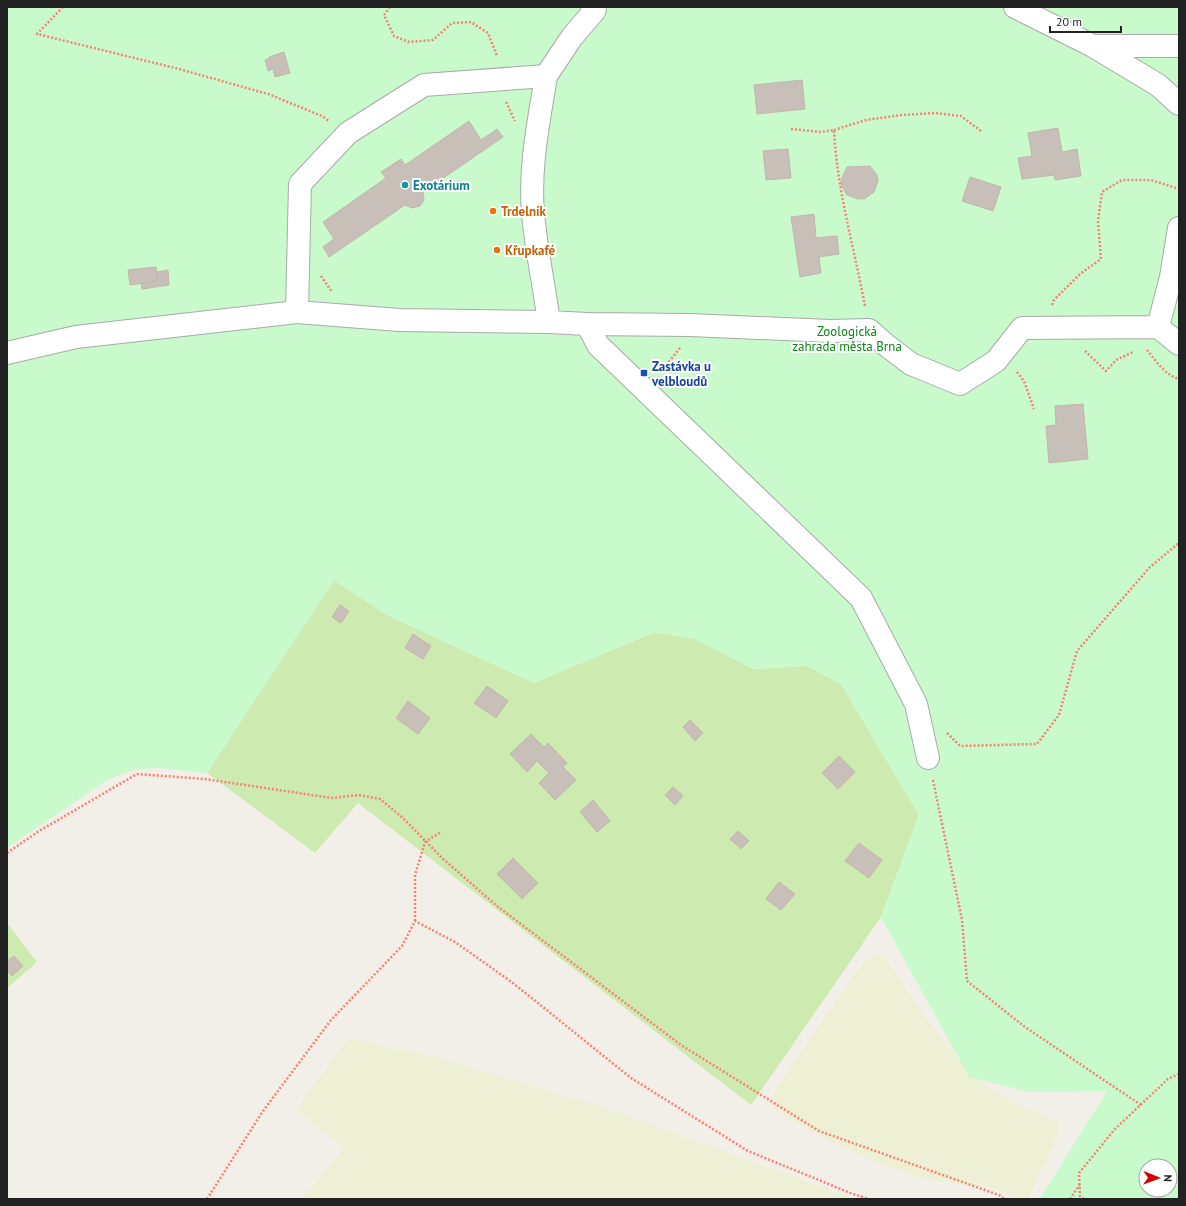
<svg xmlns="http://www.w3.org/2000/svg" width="1186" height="1206" viewBox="0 0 1186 1206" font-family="'PT Sans',sans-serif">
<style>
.farmland{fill:#eef0d5}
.grass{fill:#cdebb0}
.park{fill:#c8facc;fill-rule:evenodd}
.building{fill:#c7bfb8;stroke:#c4b6ab}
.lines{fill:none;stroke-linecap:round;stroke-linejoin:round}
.minor-casing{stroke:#a9a9a9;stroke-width:24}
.path{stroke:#fa8072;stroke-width:2.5;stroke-dasharray:2 2;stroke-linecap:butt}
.minor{stroke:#fff;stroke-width:22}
.culture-dot{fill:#0f9aa8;stroke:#fff;stroke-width:1.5}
.food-dot{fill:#e8710a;stroke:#fff;stroke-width:1.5}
.transit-dot{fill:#1a4fb4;stroke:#fff;stroke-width:1.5}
.labels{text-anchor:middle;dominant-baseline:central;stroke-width:4;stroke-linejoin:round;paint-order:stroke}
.culture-label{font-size:13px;font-weight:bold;fill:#0d838f;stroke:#fff;text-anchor:start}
.food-label{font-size:13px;font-weight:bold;fill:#c56008;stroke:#fff;text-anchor:start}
.park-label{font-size:13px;fill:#0c8416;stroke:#fff}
.transit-label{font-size:13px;font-weight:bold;fill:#164399;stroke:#fff;text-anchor:start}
</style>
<rect width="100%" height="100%" fill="#f2efe9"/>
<path class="farmland" d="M880,956l6,3 43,63 29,37 26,26 32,19 44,18 -4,18 -28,59h-6l-27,-10 -70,-10 -44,-14 -60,-28 -48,-28 -1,-10 4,-11 77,-112 12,-15 7,-4z
M349,1038l94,21 175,53 235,87h-552l43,-50 -48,-40z"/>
<path class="grass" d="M334,580l53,35 147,68 121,-51 40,7 58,30 54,-3 34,18 78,131 -38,102 -130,188 -393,-302 -43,50 -108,-80z
M7,923l30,39 -30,26z"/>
<path class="park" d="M7,7h1172v1192h-139l67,-108 -78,1 -60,-15 -88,-160 38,-102 -78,-131 -34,-18 -54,3 -58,-30 -40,-7 -121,51 -147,-68 -53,-35 -127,193 -50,-5 -24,2 -26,10 -100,68zM1146,1166h24v24h-24z"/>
<path class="building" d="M284,52l6,21 -15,4 -2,-8 -5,2 -3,-11 5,-2 -1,-1z
M802,80l3,29 -48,5 -3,-29z
M469,121l12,19 16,-11 6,8 -80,55 1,8 -4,6 -8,2 -7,-3 -76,52 -6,-10 11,-8 -11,-17 63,-44 -5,-6 20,-13 4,6z
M1058,128l4,24 15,-3 4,27 -26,4 -1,-5 -32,4 -4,-21 14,-2 -4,-23z
M788,149l3,29 -25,2 -3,-29z
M870,166l7,9 1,6 -4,11 -10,7h-6l-11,-4 -6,-11 1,-6 5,-11z
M970,177l31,10 -8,24 -31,-10z
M814,214l2,24 21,-2 2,18 -20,3 2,16 -21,4 -9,-60z
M156,267l2,14 -28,4 -2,-15z
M168,270l1,15 -27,4 -1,-6 17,-2 -1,-9z
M1083,404l5,55 -39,4 -3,-37 10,-1 -1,-19z
M340,605l9,6 -8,12 -9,-6z
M413,634l18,12 -8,13 -18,-11z
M487,686l21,15 -12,17 -22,-15z
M408,701l22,17 -12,16 -22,-16z
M690,720l13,13 -8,8 -12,-14z
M531,734l13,13 4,-4 19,20 -4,4 13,13 -21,20 -16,-17 10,-10 -12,-12 -10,11 -17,-18z
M839,756l16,16 -17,17 -16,-16z
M673,787l10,9 -8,9 -10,-10z
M593,800l17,21 -13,11 -17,-20z
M738,831l11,10 -8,8 -11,-10z
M859,843l23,17 -13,18 -24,-17z
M513,858l25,25 -16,16 -25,-25z
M779,882l16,12 -14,16 -15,-11z
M14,956l9,10 -11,10 -5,-6v-9z"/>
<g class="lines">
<defs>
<path id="minor" d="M1015,7l78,39h86
M1093,46l65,39 21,19
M297,312l102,8 150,2c-5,-37 -13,-73 -16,-109 -4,-46 6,-92 13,-137
M549,322l38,2
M1158,327l13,-50 8,-49
M7,353l69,-16 221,-25 3,-128 48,-51 76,-48 122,-9 26,-39 23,-27 -3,-3
M928,758l-12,-54 -55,-106 -263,-253 -11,-21 103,1 140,6 39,-1 17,15 25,19 49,20 36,-23 26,-33 136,-1 21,17"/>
</defs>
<use href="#minor" class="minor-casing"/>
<path class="path" d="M63,7l-26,27 142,35 89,25 54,22 7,5
M390,7l-6,8 10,21 15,6 24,-2 19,-17 19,-1 17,11 9,23
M506,102l9,19
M791,129l30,3 13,-2c3,60 20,117 31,176
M834,130l32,-10 36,-5 33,-2 26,3 20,15
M321,276l11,16
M1052,305l2,-5 26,-26 21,-15 -3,-38 4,-29 20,-12h29l28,9
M1147,350c9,11 18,25 32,29
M1085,351l21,20 10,-11 17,-8
M656,370l8,-2 16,-20
M1017,372l7,9 10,28
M947,733l13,13 77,-2 22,-29 18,-64 73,-84 29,-24
M933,780l29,140 5,61 58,46 116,78
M7,853l32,-22 98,-57 68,5 127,19 27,-3 21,4 23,19 39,40 55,48 184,139 138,86 180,64 5,4
M415,921v-46l10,-33 16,-10
M207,1199l56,-88 68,-91 71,-74 13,-25 40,21 58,41 118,95 117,73 105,43 16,5
M1070,1199l10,-15
M1084,1199l-4,-3 -1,-23 36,-44 53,-50 11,-5"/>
<use href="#minor" class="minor"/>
</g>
<circle class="culture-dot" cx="405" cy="185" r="4"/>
<g class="food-dot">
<circle cx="493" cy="211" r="4"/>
<circle cx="497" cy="250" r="4"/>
</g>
<rect class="transit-dot" x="640" y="369" width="8" height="8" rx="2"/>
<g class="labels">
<g class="culture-label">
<text x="413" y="185">Exotárium</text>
</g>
<g class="food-label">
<text x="501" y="211">Trdelník</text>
<text x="505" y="250">Křupkafé</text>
</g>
<g class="park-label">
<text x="847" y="331">Zoologická<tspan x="847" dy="15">zahrada města Brna</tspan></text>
</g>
<g class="transit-label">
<text x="652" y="366">Zastávka u<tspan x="652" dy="15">velbloudů</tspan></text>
</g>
</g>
<rect width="1186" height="1206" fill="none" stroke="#222222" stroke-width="16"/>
<g transform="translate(1158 1178) rotate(91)"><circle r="19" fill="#ffffff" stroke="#a7a7a7"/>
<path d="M0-3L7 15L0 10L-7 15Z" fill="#d40000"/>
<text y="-6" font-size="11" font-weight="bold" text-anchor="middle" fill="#222222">N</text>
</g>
<path d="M1050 26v6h71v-6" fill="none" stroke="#222222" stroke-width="2"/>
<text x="1056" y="26" font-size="12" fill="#222222" stroke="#ffffff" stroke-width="3" paint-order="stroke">20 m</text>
</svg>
